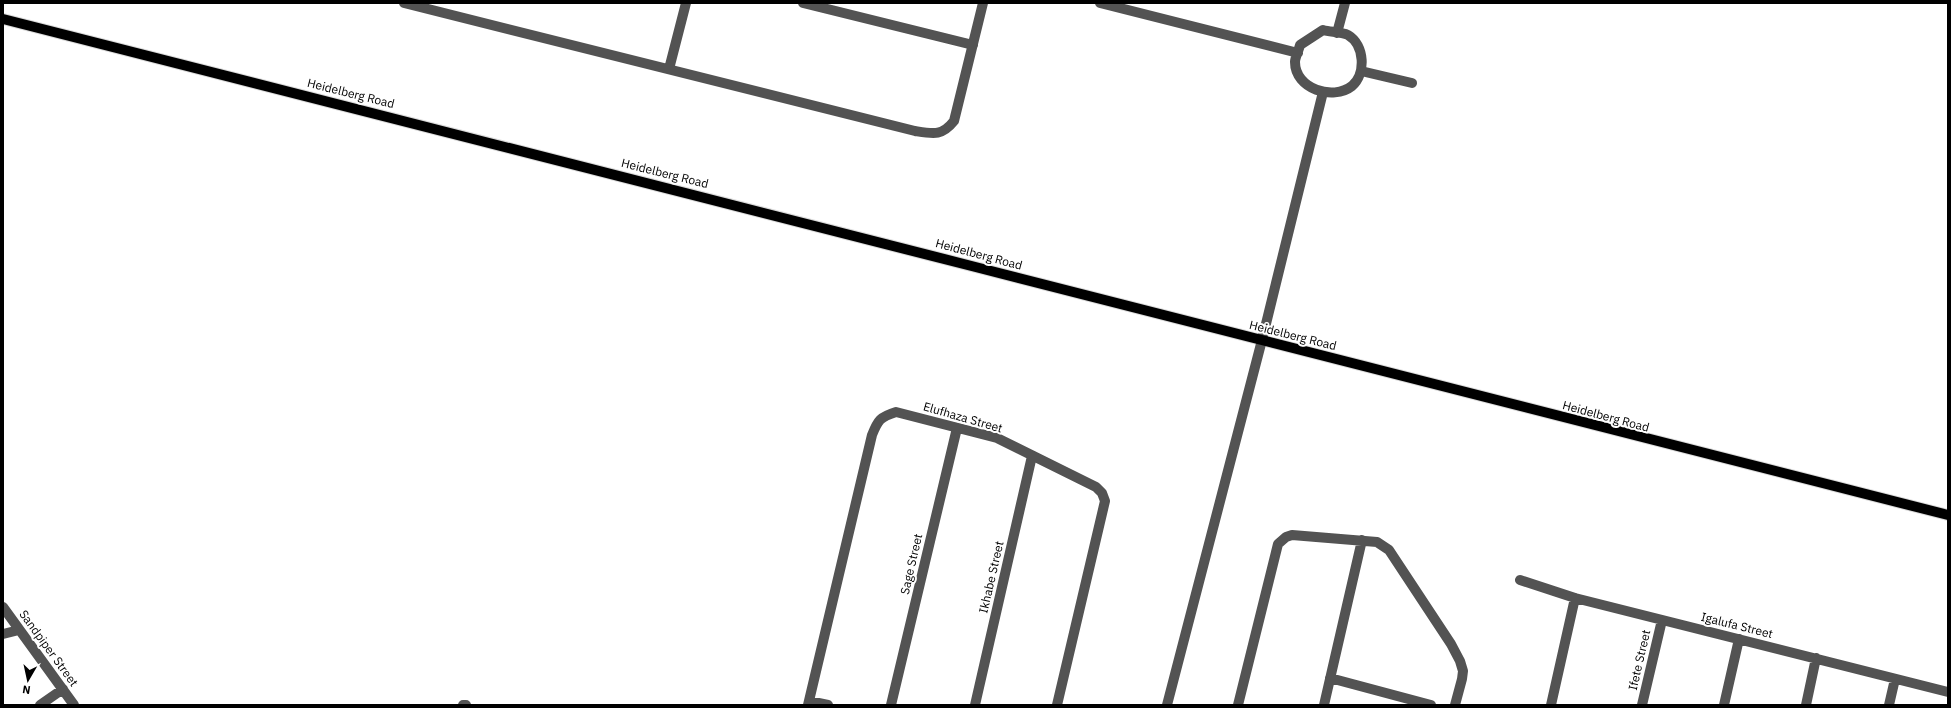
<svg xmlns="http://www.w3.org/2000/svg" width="1951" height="708" viewBox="0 0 1951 708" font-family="'IBM Plex Sans',sans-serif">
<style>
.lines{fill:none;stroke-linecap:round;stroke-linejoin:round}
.major-casing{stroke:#dbdbdb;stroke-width:12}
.minor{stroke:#535353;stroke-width:10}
.major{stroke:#000;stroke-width:10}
.labels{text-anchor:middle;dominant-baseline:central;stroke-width:4;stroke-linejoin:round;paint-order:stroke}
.street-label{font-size:12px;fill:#000;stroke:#fff}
</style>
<rect width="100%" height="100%" fill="#fff"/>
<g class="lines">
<defs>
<path id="major" d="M3,19c649,161 1296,335 1945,496"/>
</defs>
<use href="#major" class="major-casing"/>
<path class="minor" d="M404,3l511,128c19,3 27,5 39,-10l29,-118
M803,3l170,42
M1100,3l198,50
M1323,30c7,2 18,2 25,5 17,10 18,39 4,51 -19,15 -57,3 -57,-24 0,-5 4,-12 5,-17z
M1337,33l8,-30
M669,69l17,-66
M1361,71l51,12
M1520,580l55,18 373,94
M3,607l71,98
M3,634l16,-4
M1330,678l101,27
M809,701l19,4
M40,705l23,-16
M463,705h3
M808,705l64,-270c6,-15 8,-18 24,-23l101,26 99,49 6,6 3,8 -48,204
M891,705l66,-277
M975,705l57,-249
M1167,705l95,-365 61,-248
M1238,705l40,-161 8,-7 6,-2 85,7 12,8 62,94 9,17 3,10 -1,8 -7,26
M1324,705l38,-165
M1551,705l24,-107
M1642,705l20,-85
M1724,705l15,-66
M1806,705l10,-47
M1889,705l6,-26"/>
<use href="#major" class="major"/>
</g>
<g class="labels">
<g class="street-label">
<text transform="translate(351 93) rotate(14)">Heidelberg Road</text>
<text transform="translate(665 173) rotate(14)">Heidelberg Road</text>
<text transform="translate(979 254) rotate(15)">Heidelberg Road</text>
<text transform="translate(1293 335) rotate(14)">Heidelberg Road</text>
<text transform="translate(1606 416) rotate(15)">Heidelberg Road</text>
<text transform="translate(963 417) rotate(16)">Elufhaza Street</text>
<text transform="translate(911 564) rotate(-77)">Sage Street</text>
<text transform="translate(991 577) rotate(-77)">Ikhabe Street</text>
<text transform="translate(1737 625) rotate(14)">Igalufa Street</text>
<text transform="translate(49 648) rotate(54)">Sandpiper Street</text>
<text transform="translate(1639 660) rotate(-77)">Ifete Street</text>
</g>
</g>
<rect width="1951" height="708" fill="none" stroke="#000000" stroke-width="8"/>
<g transform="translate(28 680) rotate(189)" stroke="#ffffff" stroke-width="3" paint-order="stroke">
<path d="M0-3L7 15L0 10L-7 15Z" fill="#000000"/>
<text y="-6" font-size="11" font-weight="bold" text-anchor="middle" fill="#000000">N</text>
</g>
</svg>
